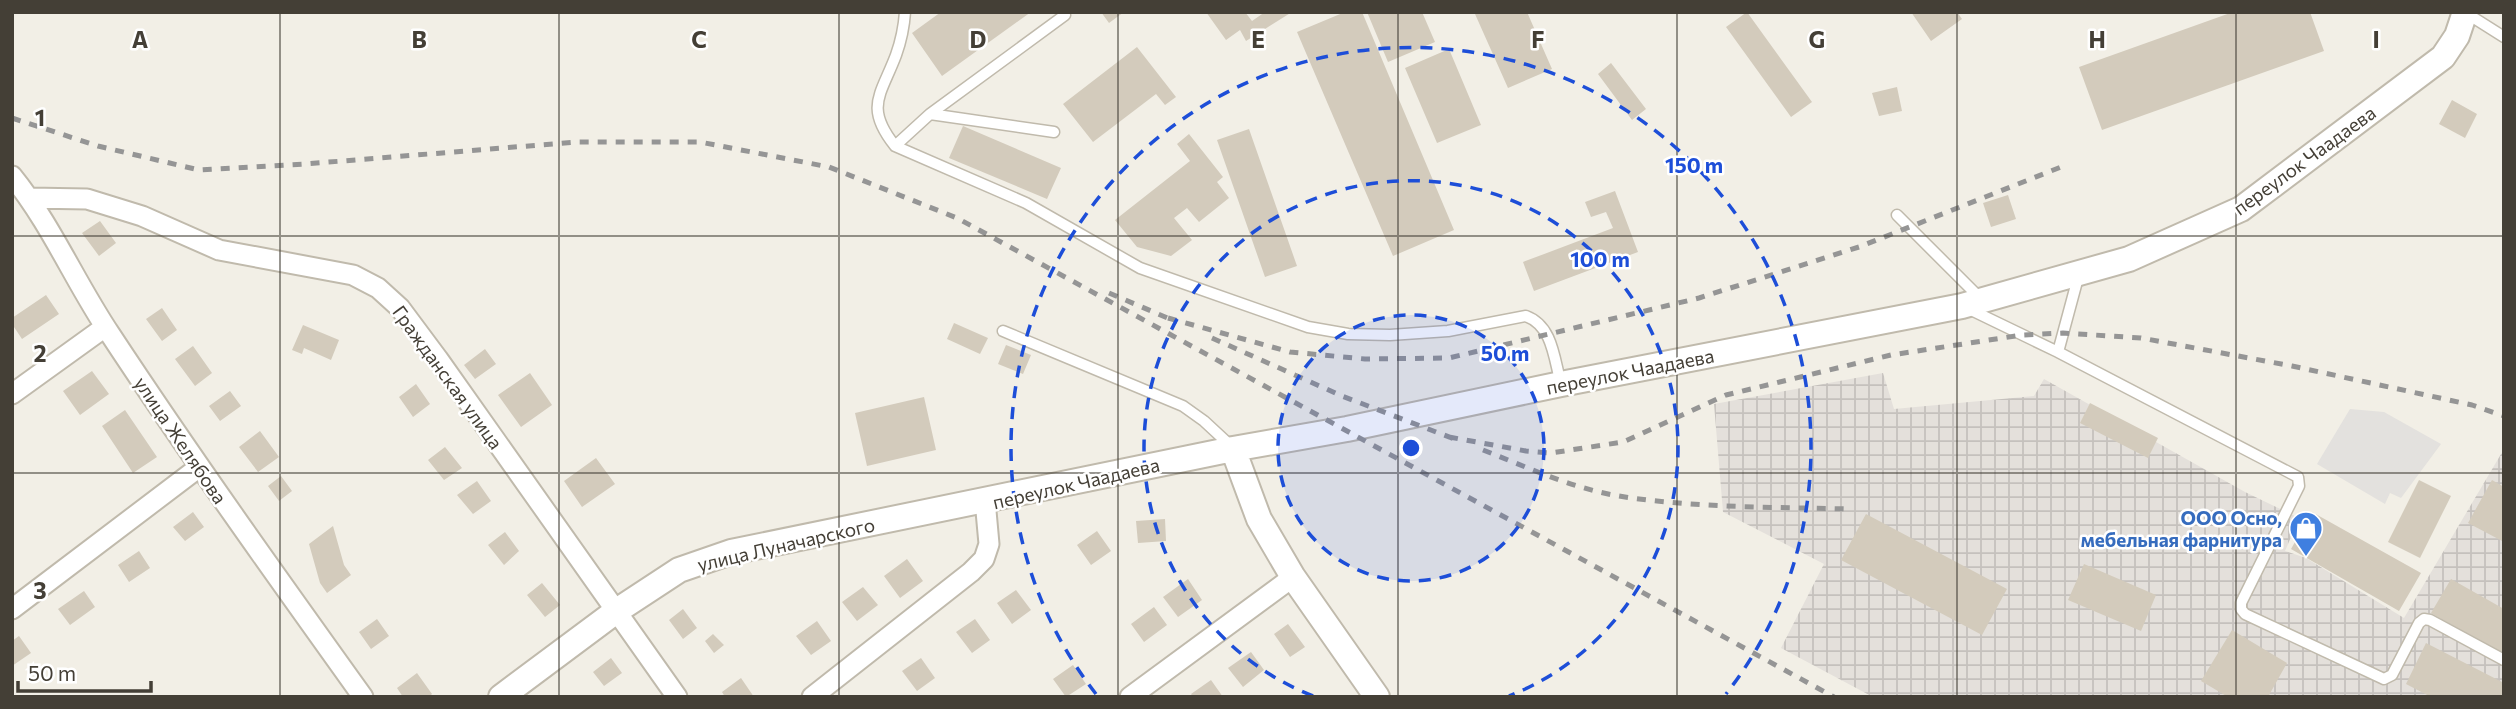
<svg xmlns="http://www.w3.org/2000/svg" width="2516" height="709" viewBox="0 0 2516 709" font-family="Commissioner,sans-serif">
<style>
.industrial{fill:url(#industrial-grid)}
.parking{fill:#e3e1de}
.building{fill:#d3cbbc}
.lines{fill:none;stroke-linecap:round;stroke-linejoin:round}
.service-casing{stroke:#c0baac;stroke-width:13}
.minor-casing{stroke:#c0baac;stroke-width:23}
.tertiary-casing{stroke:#c0baac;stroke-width:28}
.service{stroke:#fff;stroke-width:10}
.minor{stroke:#fff;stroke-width:19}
.tertiary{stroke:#fff;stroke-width:24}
.rail{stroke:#959595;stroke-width:5;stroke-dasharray:9 9;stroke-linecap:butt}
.grid{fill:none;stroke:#443f36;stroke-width:2;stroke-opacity:0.55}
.ring{fill:none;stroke:#1d4ed8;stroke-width:3.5;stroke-dasharray:12 9}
.labels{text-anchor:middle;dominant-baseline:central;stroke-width:5;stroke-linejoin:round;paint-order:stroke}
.street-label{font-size:19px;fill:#443f36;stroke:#fff}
.shop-label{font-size:19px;font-weight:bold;fill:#366cbe;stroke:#fff;text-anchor:end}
.grid-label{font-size:23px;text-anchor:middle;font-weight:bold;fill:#443f36;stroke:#fff;stroke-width:5;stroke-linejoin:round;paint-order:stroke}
.centre{fill:#1d4ed8;stroke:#fff;stroke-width:3.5}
.ring-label{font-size:21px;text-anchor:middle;font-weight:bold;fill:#1d4ed8;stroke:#fff;stroke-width:5;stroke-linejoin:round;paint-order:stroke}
</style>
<defs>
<pattern id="industrial-grid" width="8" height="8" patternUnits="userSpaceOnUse" patternTransform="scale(1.75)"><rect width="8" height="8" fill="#e4e0db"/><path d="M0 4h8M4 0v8" fill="none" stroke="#c5c1bd"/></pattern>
</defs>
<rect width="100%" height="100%" fill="#f2efe6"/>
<path class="industrial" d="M1883,373l11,36 140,-13 10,-17 201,113 54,26 -14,33 21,7 98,60 100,-169v248h-631l-92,-49 43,-84 -101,-52 -9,-108z"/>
<path class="parking" d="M2350,409l34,3 57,32 -40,54 -11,-5 -5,11 -68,-40z"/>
<path class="building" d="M941,12h90l-89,64 -30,-43z
M1101,12h23l-15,11z
M1206,12h39l7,9 13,-9h27l-46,29 -6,-11 -14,10z
M1345,12h17l92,218 -61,26 -96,-224z
M1367,12h55l13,30 -47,20z
M1480,12h47l25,57 -44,19 -33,-74z
M1747,12l65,90 -21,15 -65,-90z
M1911,12h46l5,7 -31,22z
M2233,12h77l14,39 -222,79 -23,-63z
M1137,47l39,50 -11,8 -9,-11 -63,48 -30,-38z
M1449,49l32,76 -44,18 -32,-75z
M1611,63l35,46 -14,11 -34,-46z
M1897,87l5,24 -23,5 -7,-23z
M2452,100l25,14 -12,24 -26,-14z
M963,126l98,42 -14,31 -98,-41z
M1249,129l48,137 -32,11 -48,-137z
M1189,134l34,43 -6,5 12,16 -30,24 -12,-14 -13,10 18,22 -21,16 -34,-9 -22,-27 75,-59 -13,-17z
M1615,191l23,61 -104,39 -11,-29 90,-34 -7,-16 -15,5 -6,-15z
M2008,195l8,24 -25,8 -8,-24z
M100,221l16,22 -17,13 -17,-23z
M46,295l13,19 -37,25 -10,-15v-6z
M162,308l15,22 -15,11 -16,-22z
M954,323l34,15 -8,16 -33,-15z
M303,325l36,15 -8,20 -27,-12 -2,6 -10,-4z
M1006,345l25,10 -8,19 -25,-10z
M193,346l19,27 -17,13 -20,-27z
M485,349l11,15 -21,15 -11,-14z
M92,371l17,23 -29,21 -17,-24z
M530,373l22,32 -31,22 -23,-32z
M416,384l14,20 -17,13 -14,-20z
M230,391l11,15 -21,15 -11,-15z
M924,397l12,53 -69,16 -12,-53z
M2090,403l68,35 -10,20 -68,-35z
M125,410l32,47 -24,16 -31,-47z
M260,431l19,26 -21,15 -19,-25z
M445,447l17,21 -18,12 -16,-20z
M596,458l19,26 -33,23 -18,-26z
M281,476l11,15 -13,10 -11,-15z
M2419,480l32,16 -31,62 -32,-16z
M2492,480l12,7v55l-36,-19z
M477,481l14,20 -18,13 -16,-19z
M193,512l11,15 -19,14 -12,-14z
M2312,512l109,61 -22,38 -108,-62z
M1866,514l141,75 -25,46 -141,-75z
M1165,519l1,22 -28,2 -2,-22z
M333,526l11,39 7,10 -24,18 -7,-10 -11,-39z
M1097,531l14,20 -20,14 -14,-20z
M505,532l14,19 -15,14 -16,-20z
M139,551l11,17 -21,14 -11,-17z
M907,559l16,22 -23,17 -16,-22z
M2084,564l72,31 -15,36 -73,-31z
M1188,579l14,21 -24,17 -15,-20z
M2451,579l53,30v46l-73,-42z
M542,583l18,22 -15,12 -18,-22z
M863,587l15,18 -21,16 -15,-19z
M1016,590l15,20 -19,14 -15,-21z
M84,591l11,16 -25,18 -12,-16z
M1154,607l13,18 -23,17 -13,-18z
M683,609l14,19 -14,11 -14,-19z
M377,619l12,17 -18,13 -12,-17z
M975,619l15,21 -18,13 -16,-21z
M817,621l14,20 -20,14 -15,-19z
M1288,624l17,23 -15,10 -16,-23z
M2232,630l55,33 -19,34h-40l-27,-16z
M713,634l11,11 -10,8 -9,-12z
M19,636l12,17 -19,13v-25z
M2426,643l78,40v14h-73l-25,-13z
M1251,652l13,18 -21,17 -15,-19z
M611,658l11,15 -18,13 -11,-14z
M921,658l14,20 -18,13 -15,-20z
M1073,665l13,19 -20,13 -13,-18z
M417,673l15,21 -3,3h-26l-6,-9z
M741,678l13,19h-29l-3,-5z
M1211,680l12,17h-30l-2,-3z"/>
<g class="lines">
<defs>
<path id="service" d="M2466,13l38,24
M1065,15l-135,99 -35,32 131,57 114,65 168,59 40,7 42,1 58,-4 78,-15c27,10 28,43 35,68
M930,114l124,18
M895,146c-31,-39 -14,-51 1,-91 5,-14 8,-28 9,-43
M1897,215l83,83
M1969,309l89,43 240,125 1,9 -58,117v6l4,5 139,65 8,-4 27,-52 5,-4 6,1 74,40
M1003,331l180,75 21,15 28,26
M2058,352l21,-78"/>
<path id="minor" d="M12,176c39,48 63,106 98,158 81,123 167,243 253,363
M30,198l57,1 55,17 77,34 134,25 25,13 22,20 38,51 239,338
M12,394l93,-67
M12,609l186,-141
M812,697l159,-125 13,-13 5,-15 -4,-44
M1130,697l163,-120"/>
<path id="tertiary" d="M1233,449l26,70 34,58 84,120
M501,697l114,-85 64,-42 52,-18 502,-103 114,-20 214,-45 401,-78 167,-47 112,-50 202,-152 14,-21 8,-24"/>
</defs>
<use href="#service" class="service-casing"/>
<use href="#minor" class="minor-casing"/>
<use href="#tertiary" class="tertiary-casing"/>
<use href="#service" class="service"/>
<use href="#minor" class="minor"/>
<use href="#tertiary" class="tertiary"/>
<path class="rail" d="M12,118l86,28 101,24 106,-6 272,-22h123l129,25 128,51 877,479
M1109,293l68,29
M1168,318l122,34 75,7 84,-1 250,-60 160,-51 207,-82
M1212,338l130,58 115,44
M1449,437l77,14 25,2 72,-11 103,-47 165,-40 131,-20 41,-2 78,5 151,28 180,39 32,11
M1483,450c46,18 93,40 142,47 74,11 150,10 224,12"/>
</g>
<path class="grid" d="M280,12v685M559,12v685M839,12v685M1118,12v685M1398,12v685M1677,12v685M1957,12v685M2236,12v685M12,236h2492M12,473h2492"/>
<circle cx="1411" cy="448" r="133" fill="#1d4ed8" fill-opacity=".12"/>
<g class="ring">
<circle cx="1411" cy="448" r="133"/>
<path d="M1313 696A267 267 0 1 1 1509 696"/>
<path d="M1096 694A400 400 0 1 1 1726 694"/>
</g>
<defs>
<symbol id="shop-pin" viewBox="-11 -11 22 30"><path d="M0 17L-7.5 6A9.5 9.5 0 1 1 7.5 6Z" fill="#3f7fe0" stroke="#fff"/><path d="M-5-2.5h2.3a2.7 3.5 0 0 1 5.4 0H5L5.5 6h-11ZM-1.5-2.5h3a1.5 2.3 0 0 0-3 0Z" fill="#fff"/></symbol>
</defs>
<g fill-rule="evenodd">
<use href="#shop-pin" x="2287" y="509" width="38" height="52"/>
</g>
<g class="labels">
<g class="street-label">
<text transform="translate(2304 160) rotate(-36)">переулок Чаадаева</text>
<text transform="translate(1630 371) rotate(-11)">переулок Чаадаева</text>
<text transform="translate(448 377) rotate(54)">Гражданская улица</text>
<text transform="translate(181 440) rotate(56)">улица Желябова</text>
<text transform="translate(1076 483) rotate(-13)">переулок Чаадаева</text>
<text transform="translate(786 544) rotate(-13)">улица Луначарского</text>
</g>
<g class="shop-label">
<text x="2282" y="517">ООО Осно,<tspan x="2282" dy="22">мебельная фарнитура</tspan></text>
</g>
</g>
<g class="grid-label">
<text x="140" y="48">A</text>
<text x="419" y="48">B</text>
<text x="699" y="48">C</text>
<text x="978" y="48">D</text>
<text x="1258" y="48">E</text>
<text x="1538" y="48">F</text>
<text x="1817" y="48">G</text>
<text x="2097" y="48">H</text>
<text x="2376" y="48">I</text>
<text x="40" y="126">1</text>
<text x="40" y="362">2</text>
<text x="40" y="599">3</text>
</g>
<circle cx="1411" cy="448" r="10" class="centre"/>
<g class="ring-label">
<text x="1694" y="173">150 m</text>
<text x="1600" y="267">100 m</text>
<text x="1505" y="361">50 m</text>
</g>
<rect width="2516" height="709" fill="none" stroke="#443f36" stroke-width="28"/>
<path d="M18 681v10h133v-10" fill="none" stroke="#443f36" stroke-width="3.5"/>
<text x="28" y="681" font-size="21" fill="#443f36" stroke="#ffffff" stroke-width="5" paint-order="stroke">50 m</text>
</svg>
